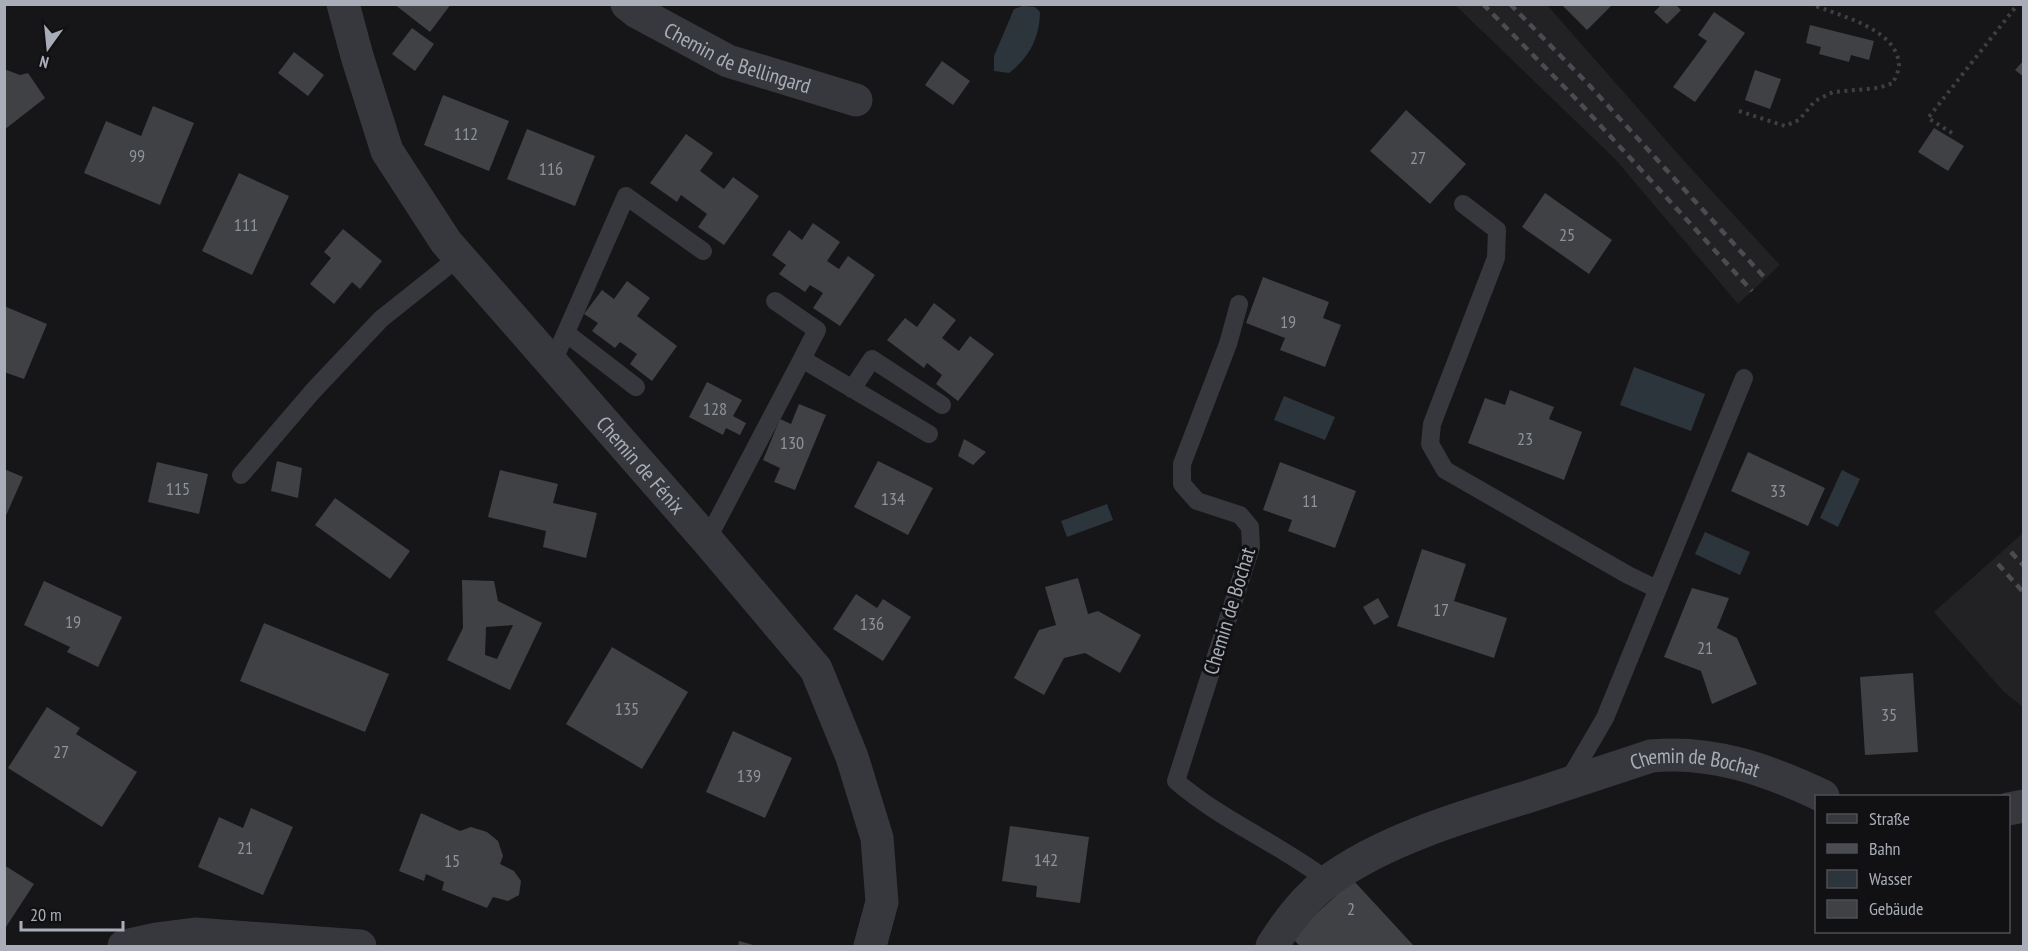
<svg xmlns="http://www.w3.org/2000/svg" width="2028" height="951" viewBox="0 0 2028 951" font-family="'PT Sans Narrow',sans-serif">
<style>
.built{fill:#222225}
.water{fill:#2c353c}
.building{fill:#404145;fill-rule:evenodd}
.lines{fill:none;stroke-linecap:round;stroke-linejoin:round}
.path{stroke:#3d3f44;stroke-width:4;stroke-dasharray:3 4.5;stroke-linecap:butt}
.lane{stroke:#37383d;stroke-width:18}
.street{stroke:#37383d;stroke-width:33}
.rail{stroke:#4a4c52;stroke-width:4.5;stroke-dasharray:8 6;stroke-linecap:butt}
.labels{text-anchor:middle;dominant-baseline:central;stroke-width:6;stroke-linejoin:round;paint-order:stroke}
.number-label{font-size:18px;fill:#8e929b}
.street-label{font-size:21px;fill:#a8adb8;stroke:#111113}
</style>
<rect width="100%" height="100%" fill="#161618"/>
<path class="built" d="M1455,5h92l139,158 94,102 -42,39 -123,-145z
M2023,533v174l-20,-16 -69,-79z"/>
<path class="water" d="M1023,6l12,1 5,5c0,25 -11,46 -31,61l-15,-2v-15l20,-47z
M1634,367l71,27 -14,37 -71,-26z
M1284,396l51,21 -10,23 -51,-20z
M1842,470l18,9 -22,48 -18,-9z
M1107,504l6,16 -46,17 -6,-16z
M1705,532l45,20 -10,23 -45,-21z"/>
<path class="building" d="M394,4h57l-21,28z
M1561,4h52l-26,26z
M1662,4h13l6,6 -14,14 -13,-12z
M1714,12l31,21 -50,69 -22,-15 34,-46 -9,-6z
M1810,25l64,16 -5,19 -18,-5 -2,7 -30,-8 2,-7 -15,-4z
M412,28l22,16 -19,27 -23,-17z
M294,52l30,23 -16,21 -30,-23z
M2024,60v17l-9,-7z
M942,61l28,20 -17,24 -28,-20z
M4,69l16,6 8,-2 17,25 -41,32z
M1755,70l26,9 -11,30 -25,-9z
M443,95l66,26 -20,50 -65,-26z
M153,106l41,17 -34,82 -76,-32 22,-52 35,15z
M1406,110l60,54 -36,40 -60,-53z
M1934,128l30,18 -16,25 -30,-19z
M527,129l68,27 -20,50 -68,-27z
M686,134l27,19 -13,18 24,18 9,-12 26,19 -35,49 -26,-18 9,-13 -26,-19 -4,7 -27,-19z
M239,173l50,23 -37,79 -50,-24z
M1545,193l67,47 -23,34 -67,-47z
M813,223l27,19 -13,19 12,8 9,-13 27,19 -35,51 -27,-18 10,-15 -13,-8 -5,7 -26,-18 7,-9 -14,-10 17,-25 13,10z
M343,229l39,32 -22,28 -8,-7 -18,22 -24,-20 21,-26 -7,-6z
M1263,277l66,25 -6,16 18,7 -16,42 -45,-17 5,-12 -39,-15z
M627,281l23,17 -13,18 40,30 -25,35 -22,-17 7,-10 -17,-12 -5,6 -23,-17 6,-8 -14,-9 18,-24 12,9z
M934,303l22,17 -14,18 17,13 11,-15 24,18 -36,47 -22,-17 6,-9 -15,-12 -3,5 -37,-28 18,-22 12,9z
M4,306l43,18 -23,55 -20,-7z
M707,382l35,18 -9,16 13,7 -6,12 -14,-7 -3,7 -34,-18z
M1510,390l44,17 -5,12 33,13 -18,48 -96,-37 17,-45 20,7z
M799,404l27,11 -31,75 -21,-8 6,-14 -17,-8 17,-41 11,5z
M964,439l22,13 -13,13 -15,-9z
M1748,452l77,36 -17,38 -77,-35z
M277,461l25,7 -4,30 -27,-7z
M878,461l55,27 -25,47 -54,-28z
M157,462l51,12 -9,40 -51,-12z
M1280,462l76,29 -21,57 -47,-17 4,-11 -29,-10z
M4,469l19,8 -19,43z
M500,470l58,14 -5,19 44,10 -11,45 -43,-11 3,-16 -58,-14z
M335,498l75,53 -20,28 -75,-54z
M1422,549l44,15 -12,37 53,17 -13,40 -97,-32z
M1078,578l10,36 10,-3 43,24 -21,38 -35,-20 -21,5 -20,37 -30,-17 25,-48 17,-5 -11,-38z
M462,580l32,1 4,20 44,22 -32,67 -63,-30 16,-32zM513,625l-16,34 -12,-4 1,-28z
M44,581l78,36 -24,50 -31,-15 3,-5 -46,-22z
M1692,588l37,10 -12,30 20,10 20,46 -45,20 -11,-33 -37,-14z
M856,594l21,14 6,-9 28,18 -28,44 -50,-32z
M1378,598l11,19 -15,8 -11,-18z
M264,623l125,51 -24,58 -125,-51z
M612,647l76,45 -46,77 -76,-45z
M1913,673l5,79 -53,3 -5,-78z
M47,707l33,21 -4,6 61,38 -35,55 -94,-59z
M733,731l59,27 -27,60 -59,-26z
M251,808l42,19 -30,68 -65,-28 21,-50 24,11z
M421,813l39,18 11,-4 16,5 11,9 5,15 -3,8 14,7 7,10 -2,14 -11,6 -15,-4 -6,11 -45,-18 2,-8 -18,-8 -2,7 -25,-10z
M1010,826l79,11 -9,66 -44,-6 1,-11 -35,-5z
M4,865l30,19 -30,46z
M1353,880l61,66h-114l-9,-9z
M739,941l18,5h-19z"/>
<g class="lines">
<path class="path" d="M1739,111l46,15 14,-6 16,-19 18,-9 45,-4 15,-5c2,-5 6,-12 6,-18 -2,-37 -60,-49 -88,-61
M1952,133l-24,-15 90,-114"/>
<path class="lane" d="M1463,204l34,26 -1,28 -64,166 -2,20 15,26 183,105 29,14
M775,301l42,29 -15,29
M1239,304l-11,40 -46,120v20l15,17 43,14 10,12 1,20 -75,234c46,40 104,63 152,100
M566,333l70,54
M552,364l74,-168 77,55
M852,389l20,-30 70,46
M241,475l72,-84 68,-72 78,-62
M707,540l95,-181 127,75
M1567,783l38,-65 139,-340"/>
<g class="street">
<path id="s1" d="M343,4l14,52 30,95 59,91 261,298 109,129 36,88 25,81 5,64 -12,44"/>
<path id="s2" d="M627,4l10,8 91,49 128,39"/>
<path d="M2008,809l16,-3"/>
<path d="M124,946l32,-7 39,-5 165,12"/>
<path id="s3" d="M1272,946c15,-24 33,-48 56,-65 55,-41 137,-65 202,-85 40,-13 81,-27 121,-40 62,-6 117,14 172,40"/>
</g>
<path class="rail" d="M1483,4l95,97 174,190
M1510,4l79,81 176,193
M2011,552l13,14
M1998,564l26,29"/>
</g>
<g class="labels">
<g class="number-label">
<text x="466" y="133">112</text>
<text x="137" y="155">99</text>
<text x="1418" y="157">27</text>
<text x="551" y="168">116</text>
<text x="246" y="224">111</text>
<text x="1567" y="234">25</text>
<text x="1288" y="321">19</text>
<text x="715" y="408">128</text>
<text x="1525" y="438">23</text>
<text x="792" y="442">130</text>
<text x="178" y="488">115</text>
<text x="1778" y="490">33</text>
<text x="893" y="498">134</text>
<text x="1310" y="500">11</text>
<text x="1441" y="609">17</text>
<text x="73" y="621">19</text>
<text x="872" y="623">136</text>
<text x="1705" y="647">21</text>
<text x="627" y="708">135</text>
<text x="1889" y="714">35</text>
<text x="61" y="751">27</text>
<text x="749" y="775">139</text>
<text x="245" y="847">21</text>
<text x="1046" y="859">142</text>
<text x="452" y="860">15</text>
<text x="1351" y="908">2</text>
</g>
<g class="street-label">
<text stroke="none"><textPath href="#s2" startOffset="124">Chemin de Bellingard</textPath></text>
<text stroke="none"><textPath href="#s1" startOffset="558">Chemin de Fénix</textPath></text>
<text transform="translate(1229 611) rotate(-73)">Chemin de Bochat</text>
<text stroke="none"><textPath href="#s3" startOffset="478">Chemin de Bochat</textPath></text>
</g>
</g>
<rect width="2028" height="951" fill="none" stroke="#a8adb8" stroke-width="12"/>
<rect x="1815" y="795" width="195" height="138" fill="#111113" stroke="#4d4f55" stroke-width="1.5"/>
<rect x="1827" y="814" width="30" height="9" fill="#37383d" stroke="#4d4f55" stroke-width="1.5"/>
<text x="1869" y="825" font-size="18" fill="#a8adb8">Straße</text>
<rect x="1827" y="844" width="30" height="9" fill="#4a4c52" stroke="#4d4f55" stroke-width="1.5"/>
<text x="1869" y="855" font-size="18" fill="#a8adb8">Bahn</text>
<rect x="1827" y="870" width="30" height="18" fill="#2c353c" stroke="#4d4f55" stroke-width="1.5"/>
<text x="1869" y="885" font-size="18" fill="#a8adb8">Wasser</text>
<rect x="1827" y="900" width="30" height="18" fill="#404145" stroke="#4d4f55" stroke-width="1.5"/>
<text x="1869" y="915" font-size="18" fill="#a8adb8">Gebäude</text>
<g transform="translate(48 48) rotate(195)" stroke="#111113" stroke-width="4.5" paint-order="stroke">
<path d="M0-4.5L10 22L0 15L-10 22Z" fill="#a8adb8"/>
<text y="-9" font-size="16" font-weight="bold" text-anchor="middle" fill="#a8adb8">N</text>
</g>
<path d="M21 921v9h102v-9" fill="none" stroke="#a8adb8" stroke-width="3"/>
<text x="30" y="921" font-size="18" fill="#a8adb8" stroke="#111113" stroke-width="4.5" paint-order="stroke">20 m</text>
</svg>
